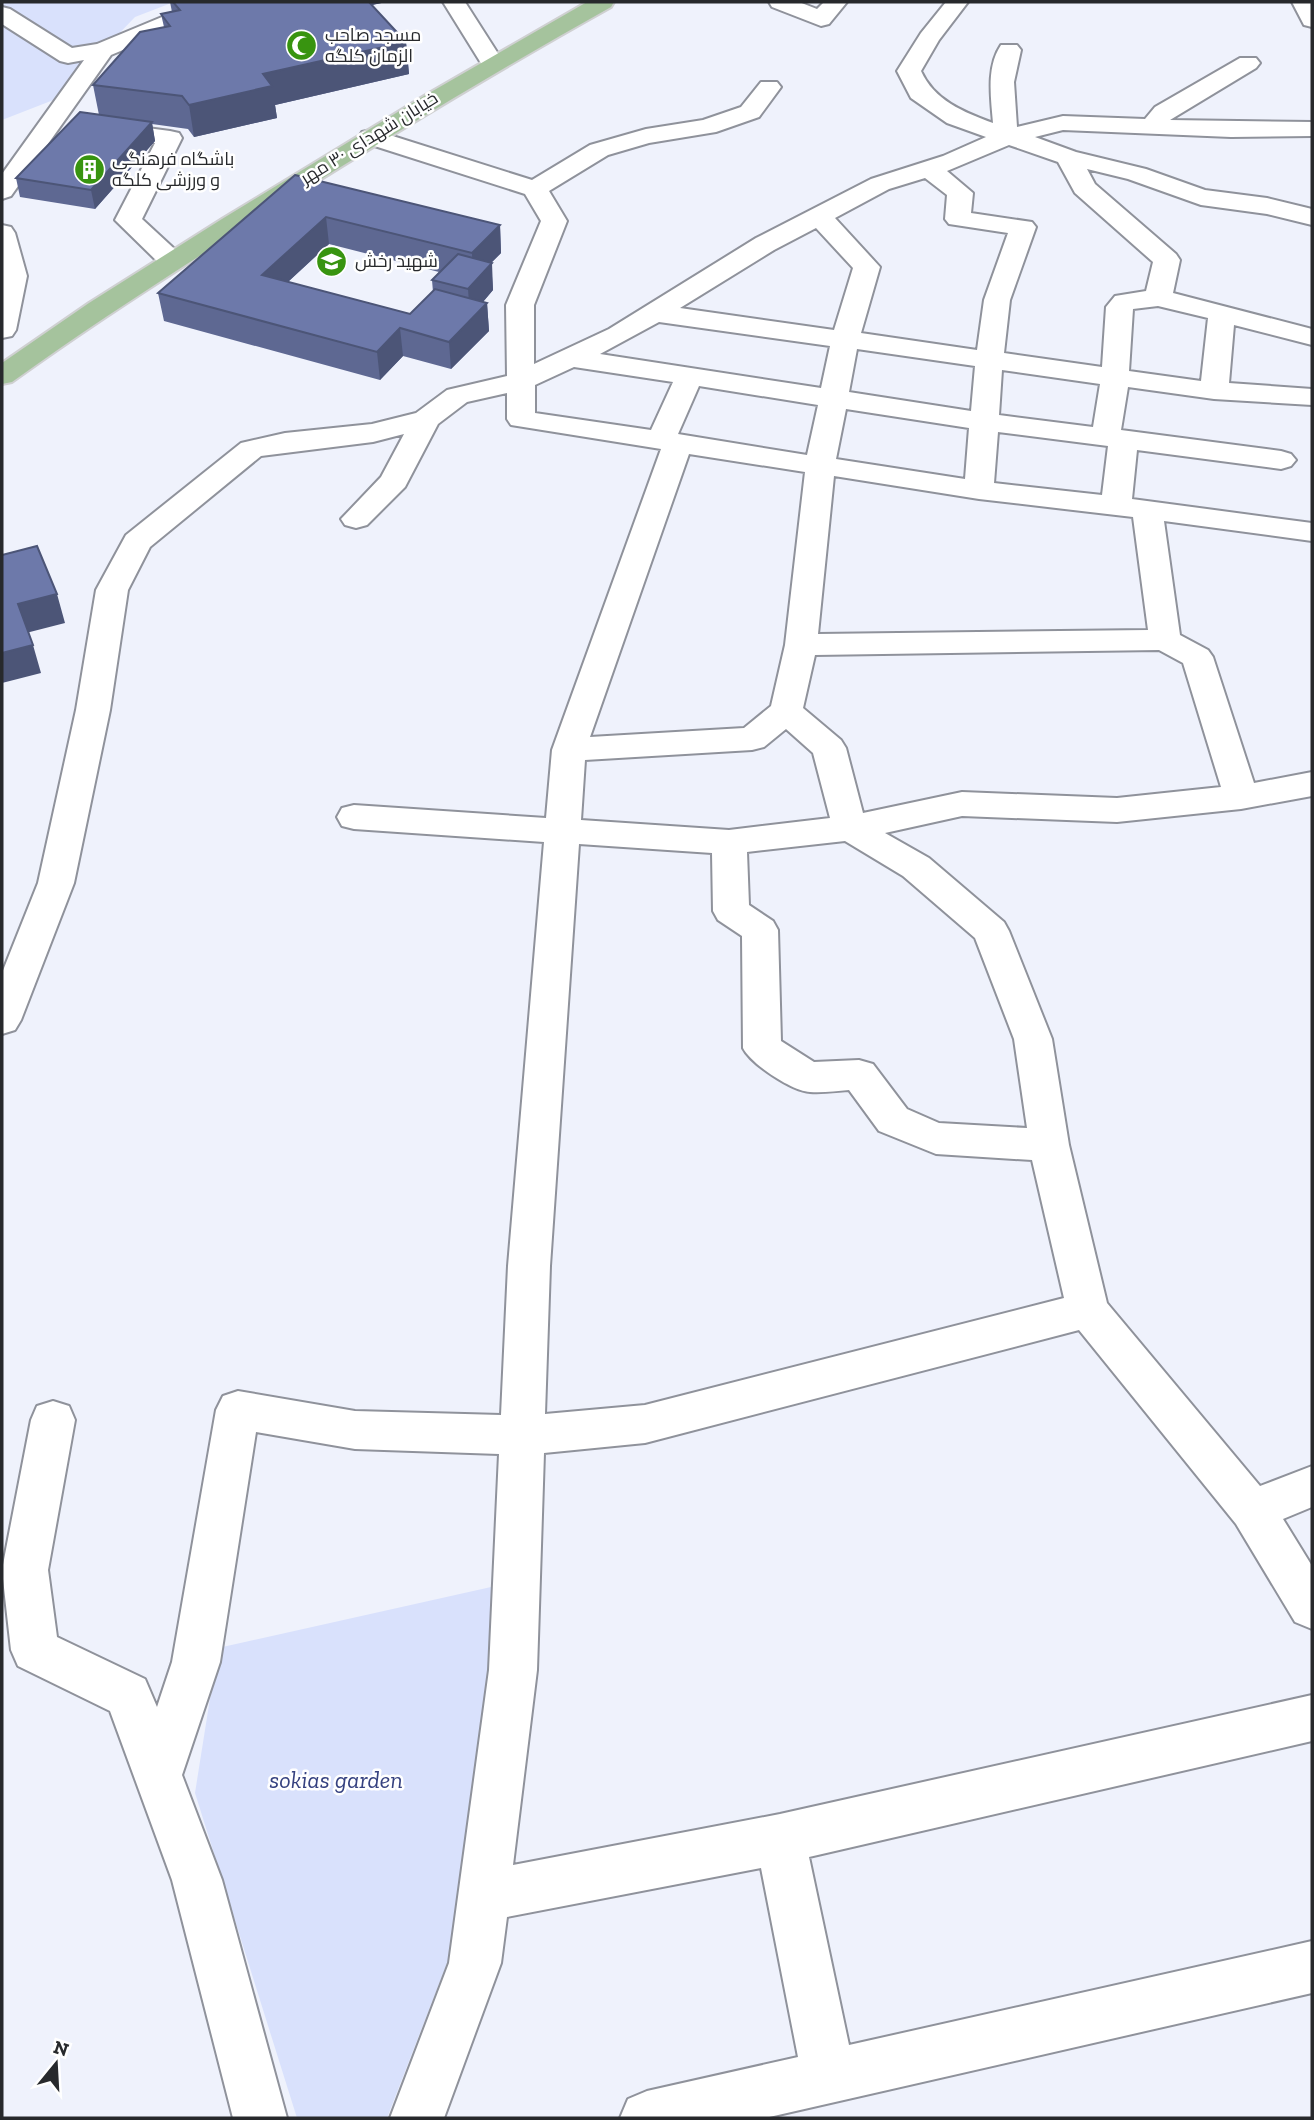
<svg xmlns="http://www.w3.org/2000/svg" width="1314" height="2120" viewBox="0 0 1314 2120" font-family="'Zilla Slab',Cairo,serif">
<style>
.green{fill:#d9e1fc}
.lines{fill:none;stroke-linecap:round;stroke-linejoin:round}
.minor-casing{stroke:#8f929b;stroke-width:4}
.major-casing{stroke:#cfd0d1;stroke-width:4}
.minor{fill:#fff;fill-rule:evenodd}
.major{fill:#a5c39d;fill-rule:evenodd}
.wall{fill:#5e6892;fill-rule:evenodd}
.shaded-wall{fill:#4c5577}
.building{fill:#6d79aa;stroke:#4c5577;stroke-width:2}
.labels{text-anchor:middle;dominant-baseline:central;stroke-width:5;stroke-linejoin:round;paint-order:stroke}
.far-poi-label{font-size:18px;fill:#27292c;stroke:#fff;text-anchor:start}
.far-street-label{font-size:18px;fill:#27292c;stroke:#fff}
.near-park-label{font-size:24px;font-style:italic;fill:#354180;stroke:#fff}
</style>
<rect width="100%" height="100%" fill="#eff2fc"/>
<path class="green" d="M2,2h172l-39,15 -79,82 -54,21z
M500,1585l-49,368 -64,165h-90l-102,-325 23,-145z"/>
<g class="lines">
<defs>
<path id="minor" d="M198,2h30l-3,5 -114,48 -100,141 -9,3v-25l82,-114 -16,3 -8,-2 -58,-37v-17l8,2 62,39 25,-4z
M443,2h22l39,61 -4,5h-16z
M769,2h30l18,7 7,-7h23l-18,22 -8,2 -49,-19z
M946,2h22l-29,38 -18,31c13,29 42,41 72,52 -2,-25 -7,-56 8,-78h16l4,5 -7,32 3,45 46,-11 82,3 10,-12 85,-49h16l4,5 -4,5 -86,52 142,2v14l-81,1 -168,-7 -28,7 41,15 70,17 59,21 62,8 45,11v16l-45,-11 -66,-9 -73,-26 -41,-10 8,15 81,70 4,6 -7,33 139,36v16l-78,-20 -5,58 83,6v16l-98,-6 -86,-12 -7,43 160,21 10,3 5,6 -5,6 -10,3 -144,-19 -5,49 180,24v18l-148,-20 16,114 28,15 5,7 41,126 58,-11v24l-71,13 -124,13 -155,-6 -77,17 44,25 75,64 5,9 43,108 17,106 38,158 153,183 52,-20v41l-29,12 29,47v63l-17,-7 -59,-98 -157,-194 -434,113 -101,10 -7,217 -24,195 267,-51 532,-119v46l-503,116 40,188 463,-104v52l-547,125h-145l8,-19 19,-8 151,-34 -37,-189 -254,49 -6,46 -57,155h-54l59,-155 40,-293 10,-216 -144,-5 -99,-17 -36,230 -38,113 40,105 65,238h-54l-61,-238 -62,-169 -92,-45 -7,-16 -9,-80 29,-150 6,-14 16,-5 16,5 6,14 -27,150 9,67 88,42 12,28 15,-45 44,-252 7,-14 15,-5 117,20 146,4 7,-149 36,-424 -190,-13 -12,-3 -5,-9 5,-9 12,-3 192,13 6,-68 109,-301 -150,-24 -4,-6v-26l-40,9 -29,22 -33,63 -38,38 -11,3 -11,-3 -4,-6 40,-42 23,-43 -31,8 -112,14 -111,91 -22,43 -18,120 -36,173 -53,137 -6,10 -13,4v-61l36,-90 38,-173 20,-120 30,-55 115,-92 44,-10 87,-9 44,-11 31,-23 60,-14 -1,-71 35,-84 -16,-27 -163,-52 -3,-5 3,-5 9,-2 9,2 152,48 58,-35 56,-16 57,-9 38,-13 20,-25h16l4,5 -22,30 -43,15 -67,11 -41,12 -59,36 18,30 -33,84v59l75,-35 147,-91 115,-59 72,-23 43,-19 -39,-14 -36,-25 -14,-27 24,-38zM1009,145l49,17 17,31 78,69 -7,29 -31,5 -9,11 -4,60 -98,-14 6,-53 26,-73 -4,-5 -61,-9 2,-20 -26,-22zM925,178l22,17 -2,24 4,5 59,9 -24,67 -7,50 -116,-17 19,-66 -45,-49 54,-29zM816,228l37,40 -19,62 -154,-22 94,-58zM1158,306l50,12 -7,63 -72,-10 4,-62zM659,322l171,24 -9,42 -221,-34zM857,349l118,17 -4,45 -122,-19zM574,367l99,15 -22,48 -116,-17v-28zM1002,370l98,14 -7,43 -94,-12zM699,386l119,19 -11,50 -129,-21zM846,409l123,19 -4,51 -129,-20zM998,432l110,14 -6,49 -108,-12zM689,454l116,18 -20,173 -14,61 -27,22 -154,9zM834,476l145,23 154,18 15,113 -330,4zM1159,650l24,13 38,124 -104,11 -155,-6 -99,21 -17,-65 -5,-8 -38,-32 12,-53zM786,729l27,24 17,65 -101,12 -148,-10 4,-60 167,-10 12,-3zM845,841l58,35 72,62 39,101 13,89 -88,-5 -32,-14 -34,-45 -14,-4 -45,2 -33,-21 -3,-111 -5,-9 -24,-16 -2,-53zM579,844l133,9 1,58 5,9 24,16 1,112c8,16 49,43 67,44 13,1 26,-1 39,-2l30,41 57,23 96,6 32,138 -419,107 -100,9 5,-148z
M1292,2h20v25l-8,-2z
M102,122l68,9 9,2 3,5 -40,81 39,36 4,6 -4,6 -9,2 -9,-2 -48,-47 40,-77 -62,-9 -3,-5 3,-5z
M2,225l9,2 4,6 12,43 -11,54 -4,6 -10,2z"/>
<path id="major" d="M587,2h27l-3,5c-113,63 -223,130 -333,199 -90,57 -180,114 -266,176l-10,2v-21l87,-60 133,-84 202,-123z"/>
</defs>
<use href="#minor" class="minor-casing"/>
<use href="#major" class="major-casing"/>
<use href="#minor" class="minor"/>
<use href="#major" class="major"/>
</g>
<path class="wall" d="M170,2h216l-15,3 35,37 3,32 -134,31 2,13 -83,19 -6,-8 -36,-5 3,17 -60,68 -75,-12 -4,-19 83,-63 -6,-30 71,-58 -3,-13 11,-2z
M295,175l205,50 1,28 -10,10 2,27 -10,12 4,1 2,28 -38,38 -48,-13 -23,24 -216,-59 -6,-28zM329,244l110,28 -7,8 1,12 -23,22 -122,-32z"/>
<path class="shaded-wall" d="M349,2h37l-36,8z
M406,42l3,32 -134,31 2,13 -83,19 -5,-32 74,-31z
M152,122l3,19 -60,68 -4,-19z
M326,217l3,27 -63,58 -4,-27z
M500,225l1,28 -28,28 -1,-28z
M492,263l1,27 -23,27 -2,-28z
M487,303l2,28 -38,38 -2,-27z
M400,328l3,28 -23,24 -3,-28z
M57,594l8,29 -39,10 -8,-29z
M33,645l8,28 -39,10v-30z"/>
<path class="building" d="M173,2h196l37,40 -143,32 9,12 -83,19 -7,-9 -89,-11 47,-53 30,-6 -9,-12 19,-4z
M80,112l72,10 -61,68 -75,-12z
M295,175l205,50 -28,28 -146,-36 -64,58 148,39 25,-25 52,14 -38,39 -49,-14 -23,24 -219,-59z
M458,254l34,9 -24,26 -36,-9z
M37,546l20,48 -39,10 15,41 -31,8v-98z"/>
<defs>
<symbol id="mosque-disc" viewBox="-11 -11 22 22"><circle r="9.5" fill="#389410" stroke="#fff"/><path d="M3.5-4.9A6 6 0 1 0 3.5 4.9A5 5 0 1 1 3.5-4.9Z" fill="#fff"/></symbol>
<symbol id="building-disc" viewBox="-11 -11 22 22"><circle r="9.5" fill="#389410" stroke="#fff"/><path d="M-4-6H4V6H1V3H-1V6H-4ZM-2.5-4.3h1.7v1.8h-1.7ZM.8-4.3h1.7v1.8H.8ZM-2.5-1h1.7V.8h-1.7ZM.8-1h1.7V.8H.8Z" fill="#fff"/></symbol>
<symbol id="school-disc" viewBox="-11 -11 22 22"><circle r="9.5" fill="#389410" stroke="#fff"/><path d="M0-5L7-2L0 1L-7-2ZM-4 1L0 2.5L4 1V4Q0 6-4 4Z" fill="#fff"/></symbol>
</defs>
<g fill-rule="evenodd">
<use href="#mosque-disc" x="284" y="28" width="35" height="35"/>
<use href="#building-disc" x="72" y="152" width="35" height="35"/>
<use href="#school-disc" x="314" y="244" width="35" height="35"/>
</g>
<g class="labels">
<g class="far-poi-label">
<text x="325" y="35">مسجد صاحب<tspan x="325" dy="21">الزمان کلگه</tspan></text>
<text x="112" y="159">باشگاه فرهنگی<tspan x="112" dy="21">و ورزشی کلگه</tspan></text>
<text x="355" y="261">شهید رخش</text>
</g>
<g class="far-street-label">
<text transform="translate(369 138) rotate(-32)">خیابان شهدای ۳۰ مهر</text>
</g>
<g class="near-park-label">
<text x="336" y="1779">sokias garden</text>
</g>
</g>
<rect width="1314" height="2120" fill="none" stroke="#27292c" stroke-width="7"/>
<g transform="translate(56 2064) rotate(18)" stroke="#ffffff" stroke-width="5" paint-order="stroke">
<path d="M0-5L12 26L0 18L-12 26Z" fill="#27292c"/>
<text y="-10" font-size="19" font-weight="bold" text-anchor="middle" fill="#27292c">N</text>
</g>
</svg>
